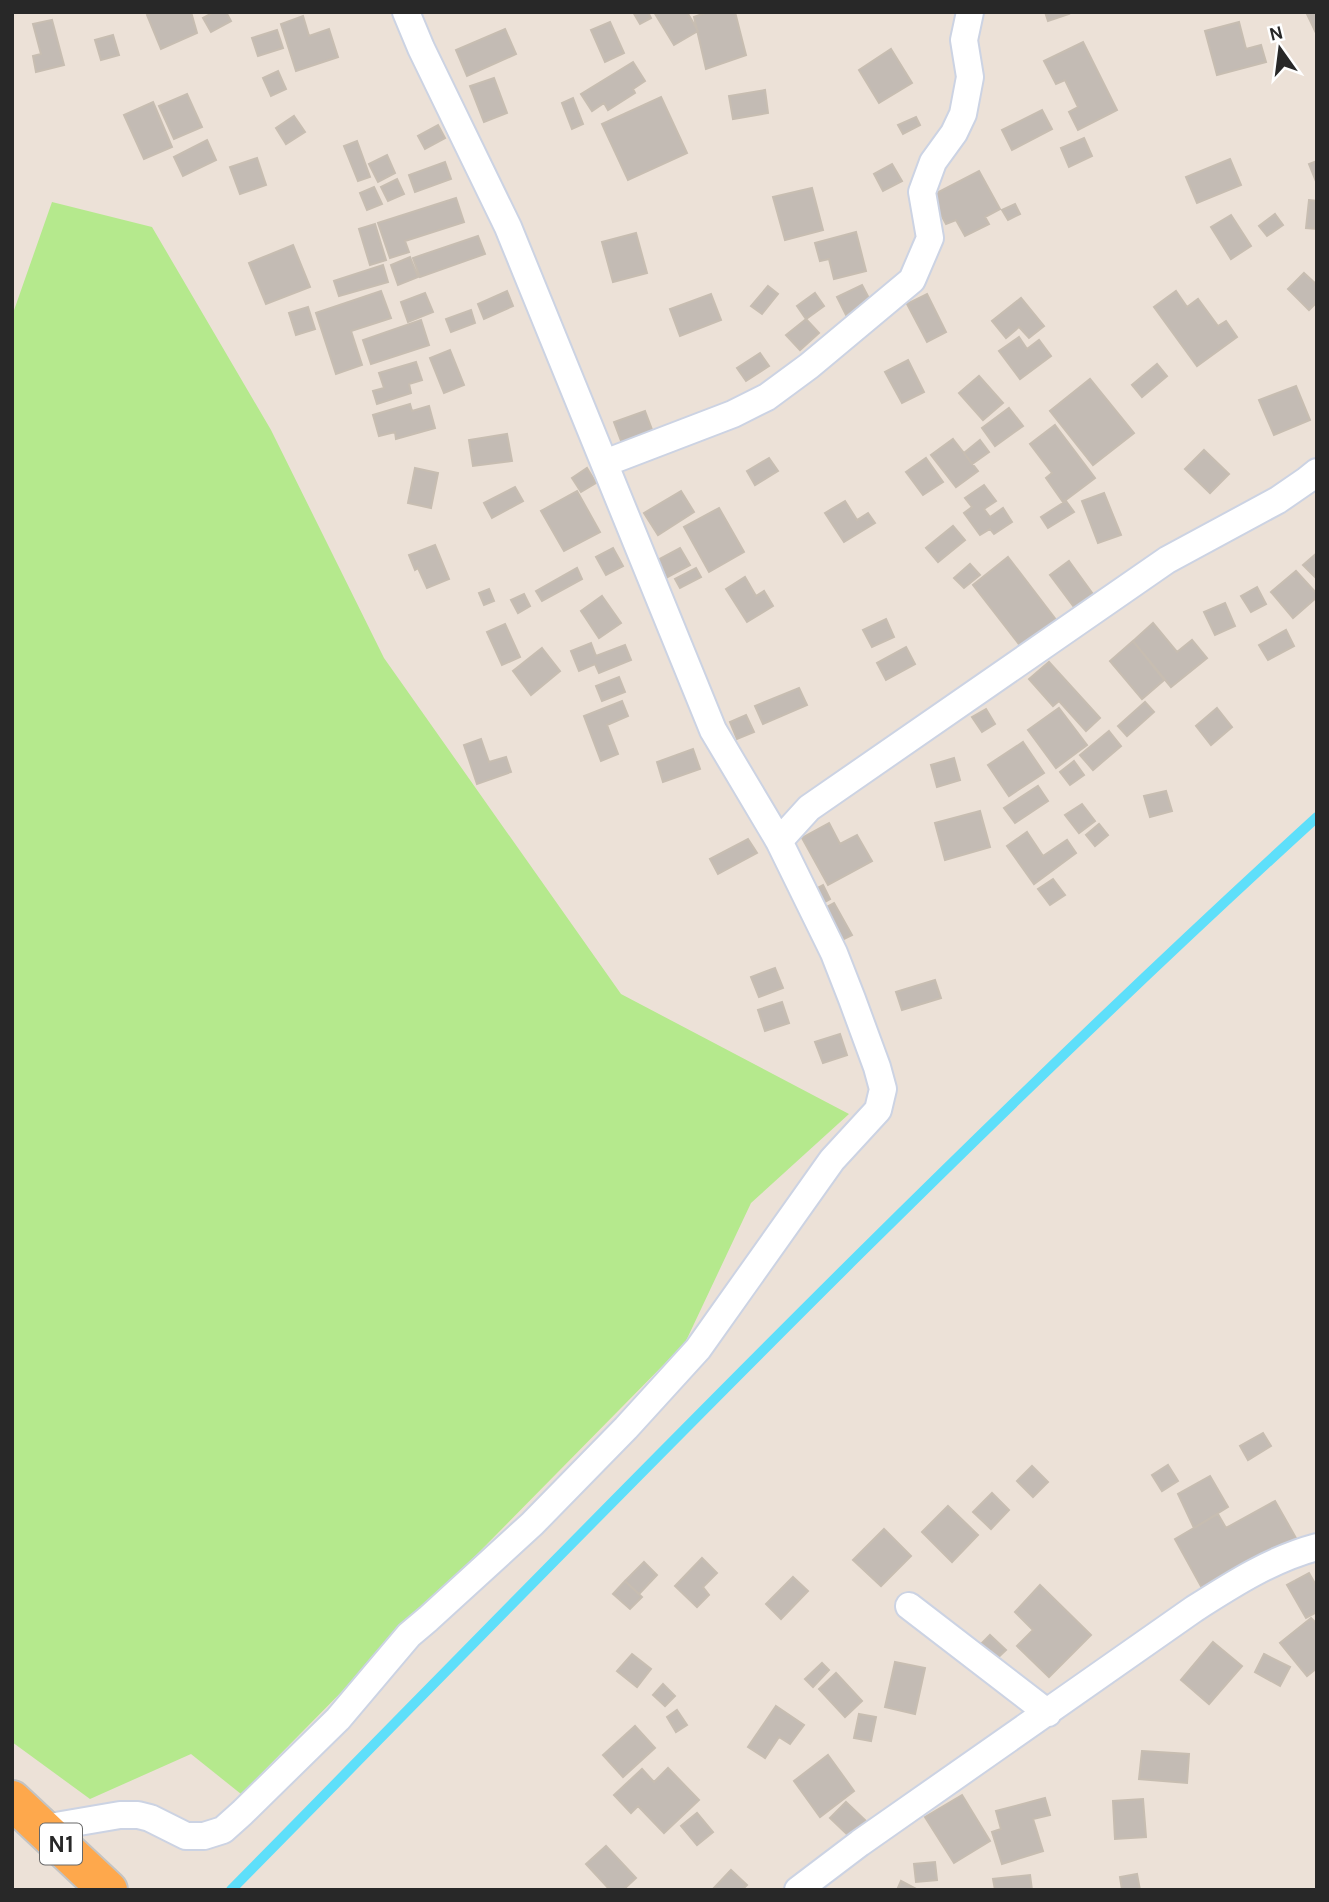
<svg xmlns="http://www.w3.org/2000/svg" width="1329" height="1902" viewBox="0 0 1329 1902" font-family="Karla,sans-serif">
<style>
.green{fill:#b5e98d}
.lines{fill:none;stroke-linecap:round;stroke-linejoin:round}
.stream{stroke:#5edffa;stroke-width:10}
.building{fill:#c3bbb4;stroke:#c7bdb1;stroke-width:2}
.minor-casing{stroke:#ccd3e3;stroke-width:30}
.trunk-casing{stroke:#c3c3c3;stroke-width:42}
.minor{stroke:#fff;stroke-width:26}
.trunk{stroke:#fea84c;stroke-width:38}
.labels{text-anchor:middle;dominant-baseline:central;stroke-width:5;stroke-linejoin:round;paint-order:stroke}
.shield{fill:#fff;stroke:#686868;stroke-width:2}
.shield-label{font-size:24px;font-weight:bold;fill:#282828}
</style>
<rect width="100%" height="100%" fill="#ece1d7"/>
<path class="green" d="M52,202l100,25 119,203 113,228 237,336 228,120 -98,89 -66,140 -444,451 -50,-40 -101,45 -78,-57v-1426z"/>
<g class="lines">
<path class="stream" d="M231,1890c357,-362 710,-730 1086,-1073"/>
</g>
<path class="building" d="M152,12h39l6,21 -36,16 -14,-34z
M214,12h12l5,9 -20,11 -8,-14z
M633,12h15l3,6 -11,6z
M654,12h33l11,19 -24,14z
M708,12h27l11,43 -40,14 -12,-52z
M1045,12h23l1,2 -21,7z
M1306,12h11v23z
M303,16l6,20 20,-7 9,28 -42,14 -15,-47z
M52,20l12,45 -28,7 -3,-16 8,-2 -8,-30z
M610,22l14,31 -19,9 -14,-32z
M1239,22l7,27 15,-4 5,17 -49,13 -12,-44z
M505,29l11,25 -49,22 -11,-26z
M277,30l6,18 -25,8 -6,-18z
M113,35l6,20 -18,5 -6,-20z
M1083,42l34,68 -39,20 -9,-18 9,-5 -13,-27 -9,4 -12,-23z
M891,49l21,34 -33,20 -20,-33z
M633,62l12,19 -12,8 2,4 -27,17 -4,-7 -12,8 -11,-17z
M278,71l8,18 -15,7 -8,-18z
M494,78l13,35 -23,9 -14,-36z
M765,90l3,23 -35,6 -4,-23z
M187,94l15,33 -28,12 -15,-33z
M661,97l26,56 -59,27 -26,-56z
M573,98l10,26 -11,5 -10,-26z
M153,102l19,45 -28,12 -20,-44z
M1042,110l10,19 -40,21 -10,-20z
M294,116l11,16 -19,12 -10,-16z
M916,117l4,8 -17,9 -5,-9z
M438,125l7,13 -20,11 -7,-13z
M1084,138l8,18 -23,11 -8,-19z
M207,140l9,20 -33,16 -9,-19z
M357,141l13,36 -12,4 -14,-35z
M387,155l8,18 -17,9 -9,-18z
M257,158l9,27 -26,9 -10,-27z
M1230,159l11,26 -44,18 -11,-26z
M1317,161v23l-8,-20z
M445,162l6,17 -36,13 -6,-17z
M892,164l10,17 -19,10 -9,-17z
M979,171l21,38 -15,8 4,7 -24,12 -9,-16 -10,4 -15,-28z
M397,179l7,15 -16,7 -7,-14z
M374,187l8,17 -15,6 -7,-17z
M812,188l11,42 -38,10 -12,-43z
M456,198l8,24 -59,19 4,11 -19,6 -12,-35z
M1309,200l8,1v28l-11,-1z
M1015,204l5,10 -12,6 -6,-10z
M1275,214l8,11 -16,11 -8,-10z
M1231,215l20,31 -20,13 -20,-32z
M375,224l11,36 -16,5 -11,-36z
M856,232l10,39 -32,8 -5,-20 -9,2 -5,-18z
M636,233l11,40 -34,9 -11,-40z
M478,236l7,18 -65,23 -7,-19z
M293,245l17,42 -44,17 -17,-41z
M410,257l8,20 -20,8 -7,-20z
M383,265l5,17 -49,14 -5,-15z
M1304,273l13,12v17l-8,8 -21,-21z
M862,285l9,17 -25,13 -9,-18z
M768,286l10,8 -16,20 -11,-8z
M381,291l10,27 -40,13 11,34 -26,9 -20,-61z
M507,291l6,15 -29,13 -6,-15z
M1176,291l11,16 11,-8 20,27 8,-5 11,16 -40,29 -43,-59z
M425,293l8,19 -25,10 -7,-20z
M815,293l9,13 -18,13 -9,-13z
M711,294l10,26 -41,16 -10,-27z
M927,294l19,38 -19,10 -20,-38z
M1021,298l23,28 -15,12 -10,-11 -13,11 -14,-17z
M308,307l7,22 -19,6 -7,-22z
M471,310l4,13 -24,9 -5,-13z
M806,319l13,14 -19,17 -14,-15z
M421,320l8,25 -58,19 -8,-24z
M1019,337l8,12 12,-9 12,16 -31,23 -21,-28z
M450,350l14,35 -20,8 -14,-35z
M760,353l9,13 -23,15 -9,-13z
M908,360l16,32 -22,11 -17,-31z
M416,362l6,18 -13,4 2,9 -34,11 -4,-13 11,-3 -5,-15z
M1157,364l10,12 -25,21 -10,-12z
M979,376l24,27 -20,17 -24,-27z
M1090,379l44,54 -41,32 -43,-54z
M1296,386l14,34 -36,15 -15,-35z
M410,404l2,7 17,-5 6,22 -39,11 -1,-7 -16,4 -6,-21z
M1009,408l14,18 -28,20 -13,-18z
M645,411l9,24 -31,11 -9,-24z
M1055,425l40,53 -32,24 -17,-24 6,-5 -22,-29z
M507,434l5,27 -39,5 -4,-26z
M953,439l25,32 -22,16 -25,-32z
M980,440l9,12 -17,12 -8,-11z
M1204,450l25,24 -19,19 -25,-24z
M769,458l9,13 -23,14 -8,-14z
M926,458l17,24 -20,13 -17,-23z
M415,468l23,5 -7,35 -23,-5z
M587,468l9,15 -15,9 -9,-14z
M984,485l12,16 -12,8 6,8 13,-9 9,14 -18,12 -4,-5 -10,6 -16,-22 8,-6 -7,-9z
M515,487l8,14 -31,17 -8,-15z
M577,491l23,41 -36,19 -23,-40z
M681,491l13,21 -36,23 -14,-22z
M1104,493l17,42 -23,8 -16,-42z
M845,501l12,19 11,-7 7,10 -31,19 -19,-29z
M1066,501l8,11 -26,16 -7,-11z
M719,508l25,44 -35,20 -25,-45z
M953,526l12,14 -27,22 -12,-14z
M435,545l14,34 -22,9 -9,-20 -3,2 -6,-15z
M613,548l10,18 -17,9 -10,-18z
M680,548l10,17 -24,13 -10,-17z
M1317,553v26l-14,-14z
M1008,557l49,64 -35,27 -49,-63z
M1069,561l29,40 -18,14 -30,-40z
M970,564l10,11 -16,13 -10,-10z
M577,568l5,11 -40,22 -6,-10z
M696,568l5,9 -21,11 -5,-9z
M1296,571l21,23v3l-24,21 -22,-26z
M745,577l11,19 8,-5 9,15 -26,16 -21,-33z
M1257,587l9,17 -15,8 -10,-16z
M489,589l5,12 -10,4 -5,-12z
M524,594l6,12 -12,7 -7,-13z
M602,596l19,27 -22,15 -18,-27z
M1225,603l10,23 -20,9 -11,-23z
M886,619l8,18 -22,10 -9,-17z
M1153,623l24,29 15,-12 15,18 -36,29 -38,-46z
M505,624l15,33 -18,8 -15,-33z
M1286,630l8,16 -26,14 -9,-15z
M1133,641l31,39 -22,19 -32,-38z
M591,643l5,13 29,-11 6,15 -32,13 -4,-9 -16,7 -8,-20z
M906,647l9,17 -29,16 -9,-17z
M542,648l18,23 -29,24 -18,-24z
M1049,662l51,56 -14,13 -27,-30 -6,5 -24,-27z
M619,677l6,15 -23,9 -6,-15z
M799,688l8,17 -44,19 -8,-18z
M622,701l6,15 -21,9 11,29 -17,7 -17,-45z
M1145,702l9,10 -27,24 -9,-10z
M1059,708l28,37 -31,23 -28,-38z
M1217,708l15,19 -21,18 -15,-19z
M986,709l9,15 -13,8 -10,-15z
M746,715l8,17 -17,7 -7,-17z
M1109,731l12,15 -28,24 -13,-15z
M481,739l8,23 17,-5 5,15 -34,12 -13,-39z
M1023,742l21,31 -35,23 -21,-31z
M693,749l7,20 -37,13 -6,-20z
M954,758l6,22 -23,7 -6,-22z
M1074,761l10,14 -14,10 -10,-13z
M1038,786l10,15 -33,22 -11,-15z
M1166,791l6,20 -22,6 -6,-21z
M1082,804l13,17 -16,12 -14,-18z
M980,811l10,36 -45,13 -10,-37z
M829,823l11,21 17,-9 15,26 -44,24 -26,-47z
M1099,824l9,11 -13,11 -9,-11z
M1027,832l16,24 24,-16 9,13 -42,31 -27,-38z
M748,839l9,14 -39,21 -8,-15z
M1053,879l12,16 -15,10 -12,-16z
M823,885l7,14 -12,7 -8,-14z
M834,903l18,32 -12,6 -17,-32z
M775,968l8,20 -24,9 -8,-20z
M935,980l6,18 -39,12 -6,-18z
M782,1002l7,21 -24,8 -7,-21z
M840,1034l7,21 -24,8 -8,-21z
M1263,1433l8,13 -23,14 -8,-14z
M1168,1465l10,16 -16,10 -10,-16z
M1032,1466l16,16 -15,15 -16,-16z
M1210,1476l18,31 -34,21 -16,-34z
M992,1493l17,17 -18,19 -18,-17z
M1275,1501l21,37 -12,6 4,6 -86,38 -27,-49 43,-25 8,14z
M948,1506l30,29 -26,27 -30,-30z
M884,1529l27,27 -30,30 -28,-26z
M702,1558l15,15 -14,14 6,8 -12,12 -22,-21z
M644,1562l13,13 -18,19 -14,-13z
M1309,1573l8,14v25l-11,6 -19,-33z
M793,1577l15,14 -27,28 -15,-15z
M625,1581l17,16 -12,12 -17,-15z
M1040,1585l51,50 -42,42 -32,-31 16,-16 -18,-18z
M1311,1618l6,6v44l-10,8 -27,-33z
M990,1635l16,15 -15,14 -15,-15z
M1213,1642l29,24 -33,38 -28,-24z
M632,1654l19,15 -14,18 -20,-16z
M1264,1654l26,13 -10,19 -25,-14z
M895,1662l30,6 -10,46 -30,-7z
M822,1663l7,7 -16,17 -8,-8z
M836,1673l26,28 -17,16 -26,-28z
M663,1684l12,12 -10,10 -12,-11z
M776,1706l28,19 -14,19 -11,-7 -14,21 -17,-11z
M677,1710l10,15 -11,7 -9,-15z
M859,1714l17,3 -5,24 -17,-3z
M635,1726l20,22 -32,29 -20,-22z
M1142,1751l47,3 -2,29 -48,-4z
M828,1755l26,36 -34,26 -26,-36z
M668,1768l31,32 -35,33 -26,-27 -7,7 -17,-18 28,-26 12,13z
M962,1795l28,46 -36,22 -29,-46z
M1045,1798l5,17 -17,4 10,32 -41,13 -10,-32 9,-3 -5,-18z
M1143,1799l3,38 -31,2 -2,-38z
M846,1802l20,19 -16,16 -20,-19z
M697,1813l16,19 -16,13 -16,-19z
M606,1846l30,32 -13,12h-13l-24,-26z
M935,1862l2,18 -21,2 -2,-18z
M731,1870l16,15 -5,5h-30z
M1137,1874l3,16h-18l-2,-13z
M1030,1875l2,15h-37l-2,-11z
M901,1881l17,9h-21z"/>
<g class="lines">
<defs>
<path id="minor" d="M406,12l15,36 87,179 205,503 66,111 30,-33 358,-248 111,-60 29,-20 10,-8
M605,463l128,-49 34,-17 42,-31 103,-86 18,-42 -8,-46 11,-30 21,-29 9,-19 7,-37 -6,-37 6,-28
M909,1606l139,107
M44,1828l76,-13h18l12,3 36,18h18l19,-6 19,-17 96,-94 71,-84 19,-16 104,-95 94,-96 72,-79 134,-189 46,-50 5,-21 -6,-22 -25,-68 -18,-46 -55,-112
M798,1890l62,-47 334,-234c39,-25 78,-50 123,-62"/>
<path id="trunk" d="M12,1800l96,90"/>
</defs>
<use href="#minor" class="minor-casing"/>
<use href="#trunk" class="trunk-casing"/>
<use href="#minor" class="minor"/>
<use href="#trunk" class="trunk"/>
</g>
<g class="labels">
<rect class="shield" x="40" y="1823.5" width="42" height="41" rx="5"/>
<g class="shield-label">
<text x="61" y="1844">N1</text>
</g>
</g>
<rect width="1329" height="1902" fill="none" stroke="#282828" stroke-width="28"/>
<g transform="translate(1280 49) rotate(346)" stroke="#ffffff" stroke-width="5" paint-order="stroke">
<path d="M0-5L12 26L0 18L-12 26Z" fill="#282828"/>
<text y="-10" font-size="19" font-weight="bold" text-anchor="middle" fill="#282828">N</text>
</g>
</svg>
